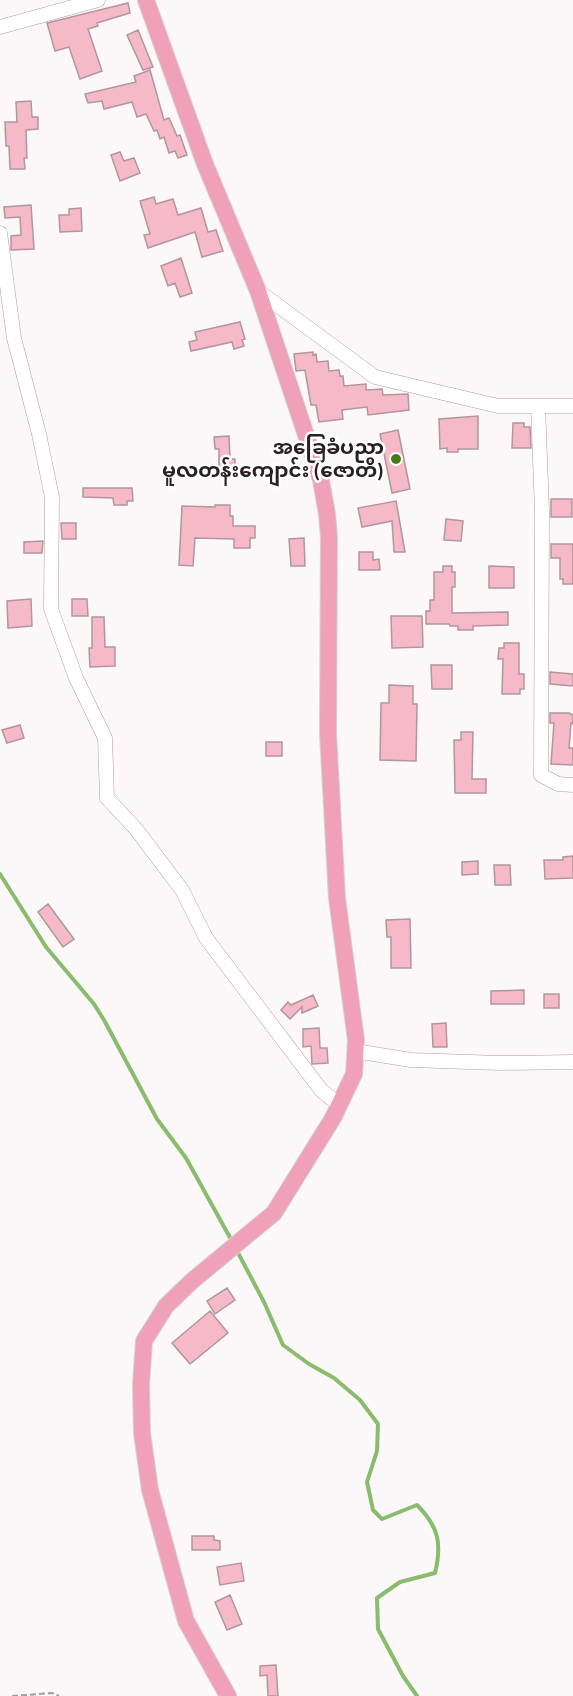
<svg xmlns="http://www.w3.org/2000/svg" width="573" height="1696" viewBox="0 0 573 1696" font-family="'Source Sans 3','Noto Sans Myanmar',sans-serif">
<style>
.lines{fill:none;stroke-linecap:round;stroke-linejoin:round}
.stream{stroke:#88bd6d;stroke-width:4}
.building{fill:#f6b9c7;stroke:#af979c;stroke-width:1.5}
.minor-casing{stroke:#b39ba0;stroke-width:15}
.major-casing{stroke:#d4d2d3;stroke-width:18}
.path{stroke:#a49d9f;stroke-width:2;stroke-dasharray:6 3;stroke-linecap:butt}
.minor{stroke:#fff;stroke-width:14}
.major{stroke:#f1a0b9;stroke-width:16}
.poi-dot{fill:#427d18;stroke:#fff;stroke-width:2}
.labels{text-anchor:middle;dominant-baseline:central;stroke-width:5;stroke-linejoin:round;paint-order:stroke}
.poi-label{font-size:20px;font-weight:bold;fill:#2a2022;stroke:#fff;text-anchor:end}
</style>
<rect width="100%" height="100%" fill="#fcf7f8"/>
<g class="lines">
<path class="stream" d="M0,874l46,73 48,57 10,16 53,99 29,39 47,85
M236,1249l28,53 19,43 26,19 25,14 26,22 18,24 -1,27 -10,31 6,28 9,9 35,-14c22,22 25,39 18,68l-35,9 -23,16 1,31 25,47 14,20"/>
</g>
<path class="building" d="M128,3l2,10 -33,10 1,3 -10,3 14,42 -22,8 -11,-32 -14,4 -8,-28z
M138,30l15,37 -10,3 -16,-35z
M150,70l14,50 5,-2 8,18 3,-1 7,20 -9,3 -3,-7 -6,2 -5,-16 -4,2 -3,-9 -3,1 -8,-17 -9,3 -5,-15 -28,7 -2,-8 -14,2 -3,-9 51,-12 -2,-6z
M31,101l1,16h6v12l-12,1 1,28h-3l1,11h-15l-1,-23h-3l-1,-24h12l-1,-20z
M120,152l4,9 10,-3 6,15 -20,8 -9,-26z
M154,197l2,7 17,-5 5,16 23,-7 7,24 8,-2 7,21 -21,6 -7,-25 -47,16 -4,-13 6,-1 -10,-33z
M31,205l3,44 -23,1v-14l10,-1 -1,-18 -15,1 -1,-11z
M81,208l1,23 -22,1 -1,-17h10v-6z
M181,258l11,35 -12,4 -5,-14 -7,3 -7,-20z
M240,322l5,17 -3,1 2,6 -10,3 -2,-7 -41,9 -2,-9 8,-2 -2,-8z
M313,352v3l3,-1 1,8 11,-1 1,10 10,-1 1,6h3l1,10 22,-2v6l16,-1 1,6 25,-1 1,16 -41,5 -1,-8 -25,3 1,9 -24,3 -3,-17h-5l-6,-35 -9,1 -2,-17z
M478,416v33h-20v3h-11v-4l-7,1 -1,-30z
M513,423h11v4h6l1,21h-19z
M398,430l12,59 -18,4 -12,-59z
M229,436l1,23h5v18h-16v-28h-4l-1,-12z
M83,488h49l1,13h-6v4h-13l-1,-7 -30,-1z
M551,499h21v18h-21z
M396,501l2,11 7,40h-11l-2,-31 -30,6 -4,-19z
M215,505h15v11h3v10h22v12h-5v10h-16v-9l-39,-1 -2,28 -14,-1 3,-59 33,1z
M446,519l17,2 -2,20 -17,-1z
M61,523h15v16h-14z
M304,538l1,28h-14l-2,-27z
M43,541l-1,12h-18v-11z
M551,544h22v40h-10v-5h-3v-21h-9z
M359,552h14v8l6,-1 1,11h-21z
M443,566h9v6h3v15h-3v26l56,-1v13l-35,1v4h-15v-4h-8l-1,-2h-23v-13h4v-11h4v-28h9z
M489,566l25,1v21h-25z
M31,599l1,27 -24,2 -1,-27z
M72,599h15l1,17h-16z
M391,616h31l1,31 -31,1z
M92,617h12l1,30h10v19l-25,1 -1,-19h3z
M504,643h15v31h5v15h-4v5h-18l1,-35h-5l1,-11h5z
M431,665h21v24h-20z
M550,672l23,2v12l-23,-2z
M389,685l24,1v18h4l-1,57 -36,-1 1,-57h8z
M550,713h19l4,2v9l-2,-1 -2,25h4v17l-22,-1 3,-41h-4z
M20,725l4,13 -17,5 -5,-13z
M461,732h12l-1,47h14v14h-31l-1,-53h7z
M266,742h16v14h-16z
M573,856v22l-28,1 -1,-19h19v-3z
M478,861v13l-16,1v-13z
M494,865h16l1,20h-16z
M48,904l26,35 -11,8 -25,-35z
M410,919l1,49h-20v-31h-4l-1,-17z
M524,990v14h-33v-13z
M544,994h15v14h-15z
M313,995l5,11 -16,7v-6l-12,12 -9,-9 7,-8 3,3z
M446,1023l1,24h-14l-1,-23z
M319,1028l1,20h7l1,15 -16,1 -1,-18 -8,1v-18z
M227,1288l8,12 -20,14 -8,-13z
M210,1311l18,22 -38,31 -18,-21z
M192,1536h22v4l6,1v9h-28z
M241,1563l3,18 -24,4 -3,-18z
M230,1595l12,29 -15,6 -12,-28z
M276,1665l2,31h-10l-1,-21 -7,1v-10z"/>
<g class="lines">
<defs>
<path id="minor" d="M0,27l98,-27
M0,233l14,105 25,96 13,63 -1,112 25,69 29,60 2,60 29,31 46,61 24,48 115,152 18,15
M258,291l117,86 123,29h75
M538,406l4,105 -1,264 17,9 15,1
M355,1051l56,9 88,3 74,-1"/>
<path id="major" d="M146,0l59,164 53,127 63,189 6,34 2,23 -1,196 9,165 19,142 -2,34 -21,44 -59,95 -82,68 -26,25 -22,35 -3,43 1,49 8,57 36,131 42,75"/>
</defs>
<use href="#minor" class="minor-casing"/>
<use href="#major" class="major-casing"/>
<path class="path" d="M12,1696l40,-3 7,3"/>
<use href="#minor" class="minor"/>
<use href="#major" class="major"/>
</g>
<circle class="poi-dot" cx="396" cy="459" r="6"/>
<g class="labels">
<g class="poi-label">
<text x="384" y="448">အခြေခံပညာ<tspan x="384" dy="23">မူလတန်းကျောင်း (ဇောတိ)</tspan></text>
</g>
</g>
</svg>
